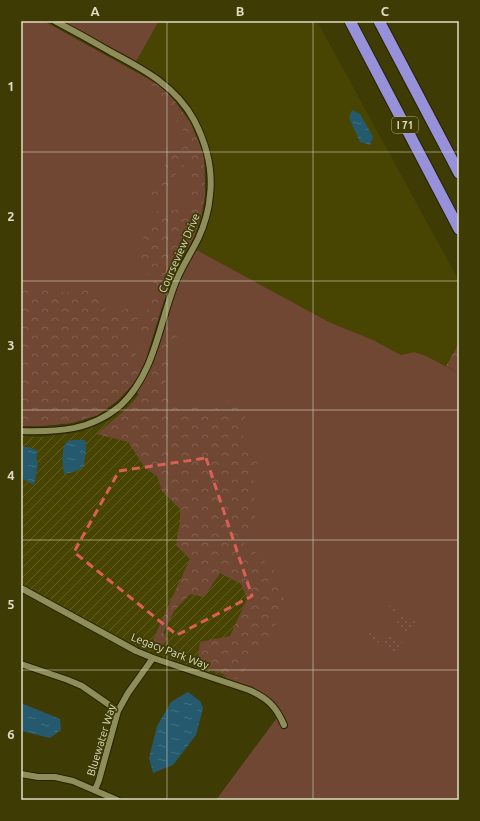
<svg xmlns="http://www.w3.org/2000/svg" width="480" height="821" viewBox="0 0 480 821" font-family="Ubuntu,sans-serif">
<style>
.built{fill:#484502}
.industrial{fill:url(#industrial-furrows)}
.grass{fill:#704733}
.forest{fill:url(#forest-crowns)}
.garden{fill:url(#garden-dots)}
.water{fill:url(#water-ripples)}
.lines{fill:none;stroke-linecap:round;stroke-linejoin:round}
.minor-casing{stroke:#242200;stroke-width:8}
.motorway-casing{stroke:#242200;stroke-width:13}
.minor{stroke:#8f8d5a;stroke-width:6}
.motorway{stroke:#9691d9;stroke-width:11}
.marked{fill:none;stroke:#d95f57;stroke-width:3;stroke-dasharray:8 5;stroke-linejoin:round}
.grid{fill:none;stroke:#dfdec4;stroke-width:1;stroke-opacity:0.55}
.labels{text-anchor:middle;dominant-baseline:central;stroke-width:3.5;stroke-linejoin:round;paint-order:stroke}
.shield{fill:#3e3b05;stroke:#afad8b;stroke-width:1}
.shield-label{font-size:10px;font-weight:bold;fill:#dfdec4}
.street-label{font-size:11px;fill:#dfdec4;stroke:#3e3b05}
.neatline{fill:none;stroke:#dfdec4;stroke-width:1.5}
.grid-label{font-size:13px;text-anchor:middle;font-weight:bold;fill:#dfdec4}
</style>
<defs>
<pattern id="industrial-furrows" width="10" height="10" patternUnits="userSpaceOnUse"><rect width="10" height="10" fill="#484502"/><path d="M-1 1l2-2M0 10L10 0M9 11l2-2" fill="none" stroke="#625f25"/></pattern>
<pattern id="forest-crowns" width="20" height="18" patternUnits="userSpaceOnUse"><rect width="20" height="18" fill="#704733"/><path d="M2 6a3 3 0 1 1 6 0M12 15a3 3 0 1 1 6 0" fill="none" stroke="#84614f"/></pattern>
<pattern id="garden-dots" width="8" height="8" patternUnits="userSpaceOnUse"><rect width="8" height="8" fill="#704733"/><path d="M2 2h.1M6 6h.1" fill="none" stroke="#84614f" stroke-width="1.8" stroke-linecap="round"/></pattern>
<pattern id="water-ripples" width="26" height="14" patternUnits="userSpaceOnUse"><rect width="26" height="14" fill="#25596d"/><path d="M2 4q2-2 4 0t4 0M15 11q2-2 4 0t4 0" fill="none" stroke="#447080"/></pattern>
</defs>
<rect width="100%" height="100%" fill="#3e3b05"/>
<path class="built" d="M159,21h158l142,260v62l-13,23 -20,-10 -12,-4 -13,3 -28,-15 -44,-18 -136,-74 15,-39v-53l-25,-52 -49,-39z"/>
<path class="industrial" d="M138,394l124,205 -38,79 -73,-24 -130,-69v-149l21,1 39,-5 29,-12z"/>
<path class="grass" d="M21,21h23l103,57 14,9 12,12 17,23 14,33 1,39 -4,24 -8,21 -20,34 -9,25 -19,65 -10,19 -17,18 -20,15 -26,8 -31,3h-20z
M55,21h104l-25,44z
M193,248l136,74 44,18 28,15 13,-3 12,4 33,17v427h-243l63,-85 -18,-20 -38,-14 39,-82 -127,-210 7,-11 27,-80z"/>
<path class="forest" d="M147,78l14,9 12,12 17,23 14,33 1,39 -4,24 -8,21 -20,34 -22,68 -9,5 -2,-11 15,-50 -20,-28 19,-45 23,-2 7,9 7,-4 -2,-56 -35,43 -7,-4 37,-67z
M26,288l46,5 17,-3 18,16 -3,5 7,7 17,-11 10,10 -8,22 10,28 -5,15 -17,18 -20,15 -26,8 -31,3h-20v-136z
M175,319l6,7 -14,33 3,13 -8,18 9,11 16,7 10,-5 15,7 22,-12 12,14 -4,22 16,26 -5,22 2,38 -10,12 -1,14 10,5 21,20 10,32 -16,37 -32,39 -40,-14 3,-23 30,-6 17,-37 -6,-15 -21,-11 -16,24 -14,-3 -16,17 -11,22 5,6 -8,8 -7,-7 17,-38 20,-43 -14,-14 4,-24v-12l-18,-18 -5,-15 -12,-8 -17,-26 -31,-8 29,-25 19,-21 12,-24 10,-39z
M459,343v30l-13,-7z"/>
<path class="garden" d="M385,603l14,9 -3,4 -5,-6 -8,-4z
M403,614l13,8 -6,11h-2l-10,-7 -1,-3z
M367,631l6,5 9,2 -3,5 -14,-8z
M388,636h4l10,6v2l-6,10 -14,-8z"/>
<path class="water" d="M352,110l8,4 13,23 -3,8 -10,-3 -11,-24z
M73,440h12c3,8 -1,17 -1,26 -6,5 -12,7 -20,8 -2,-11 -3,-22 2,-32z
M21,447h7l10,4 -2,7 2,6 -4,21 -13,-7z
M188,692l12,9 3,7 -7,27 -23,30 -20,8 -4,-15 8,-32 14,-24z
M21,703l39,16 1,11 -11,8 -29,-7z"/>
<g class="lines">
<defs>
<path id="minor" d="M21,431c37,1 70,0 100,-26 35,-33 38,-84 56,-126 6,-14 14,-26 21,-40 6,-13 11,-29 12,-44 3,-26 -4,-52 -16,-75 -18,-34 -51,-51 -83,-68 -19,-11 -37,-21 -56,-31
M21,588l115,63 17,7 96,32c18,8 27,16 35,35
M21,664l47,16 14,6 36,25
M21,774l17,3h17l18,4 44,19
M95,790l4,-10 19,-69 10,-18 25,-35"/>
<path id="motorway" d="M350,21l109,208
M379,21l80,152"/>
</defs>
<use href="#minor" class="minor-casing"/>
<use href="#motorway" class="motorway-casing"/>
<use href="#minor" class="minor"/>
<use href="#motorway" class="motorway"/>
</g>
<path class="marked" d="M206,458l46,138 -75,39 -103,-83 45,-81z"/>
<path class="grid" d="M167,21v779M313,21v779M21,152h438M21,281h438M21,410h438M21,540h438M21,670h438"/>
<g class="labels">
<rect class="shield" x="392" y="117" width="26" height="16" rx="3"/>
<g class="shield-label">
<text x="405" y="125">I 71</text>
</g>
<g class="street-label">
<text transform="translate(179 253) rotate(-66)">Courseview Drive</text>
<text transform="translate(170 651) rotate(21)">Legacy Park Way</text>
<text transform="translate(101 740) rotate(-73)">Bluewater Way</text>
</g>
</g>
<rect width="480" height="821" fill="none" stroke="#3e3b05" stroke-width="44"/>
<rect x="22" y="22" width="436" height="777" class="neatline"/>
<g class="grid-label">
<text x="95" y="16">A</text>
<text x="240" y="16">B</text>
<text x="385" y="16">C</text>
<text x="11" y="91">1</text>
<text x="11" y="221">2</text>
<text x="11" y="350">3</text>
<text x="11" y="480">4</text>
<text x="11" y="609">5</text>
<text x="11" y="739">6</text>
</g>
</svg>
